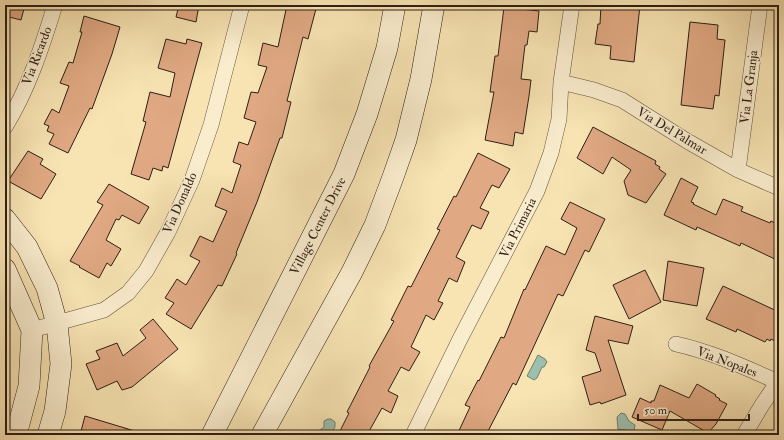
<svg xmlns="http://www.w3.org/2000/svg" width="784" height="440" viewBox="0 0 784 440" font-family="'IM FELL Double Pica',serif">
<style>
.water{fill:#9dbfad;stroke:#707f71}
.building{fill:#e0a983;stroke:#2d1e16}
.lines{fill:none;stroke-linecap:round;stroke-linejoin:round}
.street-casing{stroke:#60503d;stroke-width:16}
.secondary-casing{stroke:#2d1e16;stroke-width:22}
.street{stroke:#faedce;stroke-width:15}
.secondary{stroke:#faedce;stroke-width:21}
.labels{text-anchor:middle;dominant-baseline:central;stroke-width:3;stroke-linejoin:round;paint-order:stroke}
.street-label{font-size:13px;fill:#2d1e16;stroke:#faedce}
</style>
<rect width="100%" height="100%" fill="#f8e4b3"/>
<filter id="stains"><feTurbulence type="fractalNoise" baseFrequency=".005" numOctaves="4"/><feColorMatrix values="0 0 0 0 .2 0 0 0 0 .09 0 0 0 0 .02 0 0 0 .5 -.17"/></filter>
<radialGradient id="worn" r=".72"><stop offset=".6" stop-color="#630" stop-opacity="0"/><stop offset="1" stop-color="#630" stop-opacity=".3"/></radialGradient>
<path class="water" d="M538,355l7,4 2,3 -3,5h-2l-5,11 -3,2 -7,-4z
M621,413l4,1 4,7 6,4 -1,7 -5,1 -3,-3 -8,-1 -1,-12z
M328,419h3l4,3v5l-5,8h-10v-5l4,-3v-6z"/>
<path class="building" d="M5,5h20l-4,15 -16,-4z
M179,5h20l-3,17 -20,-5z
M287,5h30l-9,34 -5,-2 -16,64 4,1 -9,36h-2l-23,64 -21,51 1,1 -15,32 -4,-1 -27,44 -25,-15 8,-11 -9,-5 12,-19 9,6 14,-24 -10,-5 10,-20 13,6 14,-31 -12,-5 7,-18 10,5 9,-28 -8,-3 6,-20 9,3 8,-23 -12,-4 7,-26 7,1 9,-26 -9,-2 5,-22 15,4z
M601,5h39l-6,57 -24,-3 1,-13 -16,-2 3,-20h2z
M504,7l35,4 -2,21 -8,-1 -2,14h-2l-4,34 10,1 -2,16 -6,38 -8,-2 -2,14 -28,-6 9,-48h-4l5,-36h3z
M84,16l36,11 -8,27 -20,55 -2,-1 -22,45 -19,-9 5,-10 -7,-3 2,-5 -5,-2 8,-15 7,4 10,-27 -9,-3 9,-21 4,1 9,-31h-2z
M690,22l28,3 -1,14 8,1 -6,56 -4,-1 -2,14 -32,-4z
M166,39l20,5 1,-5 15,4 -34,125 -5,-2 -1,5 -9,-3 -4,12 -18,-6 15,-52 -3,-1 7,-29 20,5 5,-24 -17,-5z
M593,127l63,34 -1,3 5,3 -1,2 7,5 -20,29 -18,-8 -4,-14 7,-11 -19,-13 -9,17 -26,-16z
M28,151l15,8 -3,5 16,10 -15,25 -33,-18z
M478,153l32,16 -11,19 -7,-3 -12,23 9,4 -8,17 -9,-4 -16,32 9,5 -8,20 -8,-4 -11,23 5,2 -9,17 -8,-5 -15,32 9,5 -11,19 -8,-4 -13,24 10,5 -7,17 -9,-5 -15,27h-29l11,-22 -2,-1 23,-45 -1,-1 25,-45 -3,-1 17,-34 3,1 29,-57 -3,-1 17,-33 2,1z
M681,178l17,9 -7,15 3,1 -1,1 23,11 7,-16 20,8 -2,4 29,12 1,-2 8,4v36l-38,-18 -1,3 -43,-19 -1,3 -32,-15z
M109,184l40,23 -10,17 -17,-9 -3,5 -3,-1 -10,21 15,9 -10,17 -4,-3 -8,15 -20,-11 1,-1 -10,-5 33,-56 -6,-3z
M570,202l35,17 -16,33 -4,-2 -22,46 -5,-2 -42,91 -3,-2 -27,52h-29l13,-28 -5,-2 13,-25 1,1 22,-44 3,1 20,-49 1,1 21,-44 19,9 12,-27 -16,-9z
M668,261l36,7 -7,38 -34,-6z
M645,270l16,32 -32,17 -16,-34z
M723,286l56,26v31l-8,-4 -1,2 -3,-2 -2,3 -28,-13 -1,3 -30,-13z
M595,316l38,10 -5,18 -20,-4 18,55 -25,9 -1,-2 -10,3 -8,-28 19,-6 -6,-18 -9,-3z
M153,319l25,30 -46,38 -10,3 -5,-9 -20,9 -11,-26 14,-5 -4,-8 21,-8 6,13 23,-18 -6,-8z
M697,384l19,11 -1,1 5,3 -1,1 8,4 -11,20 -8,9 -38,-22 -8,19 -30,-13 8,-19 11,5v-2h3l6,-16 29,13z
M85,416l53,16v3h-58z"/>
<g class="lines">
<defs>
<path id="street" d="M561,82l33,8 28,10 65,41 51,29 41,18
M5,127c23,-37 37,-80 50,-122
M738,170l22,-165
M32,330l72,-20 24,-17 18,-22 22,-39 24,-52 19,-55 31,-120
M676,344c36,8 68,23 102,38
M413,435l47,-96 77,-148 14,-38 8,-34 2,-37 11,-77
M744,435l18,-30 17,-25"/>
<path id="secondary" d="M5,219l22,28 20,41 10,36 4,40 -6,47 -7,24
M5,269l27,61 -3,56 -13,49
M212,435l132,-261 23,-60 20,-66 8,-43
M262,435l90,-163 23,-47 18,-48 13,-37 15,-61 13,-74"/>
</defs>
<use href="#street" class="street-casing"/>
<use href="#secondary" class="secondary-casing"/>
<use href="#street" class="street"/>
<use href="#secondary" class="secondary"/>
</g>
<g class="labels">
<g class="street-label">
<text transform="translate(37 56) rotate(-69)">Via Ricardo</text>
<text transform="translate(749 87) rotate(-83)">Via La Granja</text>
<text transform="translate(672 131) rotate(31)">Via Del Palmar</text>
<text transform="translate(180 203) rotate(-66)">Via Donaldo</text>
<text transform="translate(318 226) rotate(-63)">Village Center Drive</text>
<text transform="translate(518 228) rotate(-63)">Via Primaria</text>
<text transform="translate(727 362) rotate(21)">Via Nopales</text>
</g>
</g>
<rect width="784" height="440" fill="none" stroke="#f8e4b3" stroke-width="20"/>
<rect x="6" y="6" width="772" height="428" fill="none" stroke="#2d1e16" stroke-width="2"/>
<rect x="10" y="10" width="764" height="420" fill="none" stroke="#2d1e16"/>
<path d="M638 414v6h111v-6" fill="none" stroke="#2d1e16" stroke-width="2"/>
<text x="644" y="414" font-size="12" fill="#2d1e16" stroke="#faedce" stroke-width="3" paint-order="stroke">50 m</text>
<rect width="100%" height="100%" filter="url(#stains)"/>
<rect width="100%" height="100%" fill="url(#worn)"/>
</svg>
